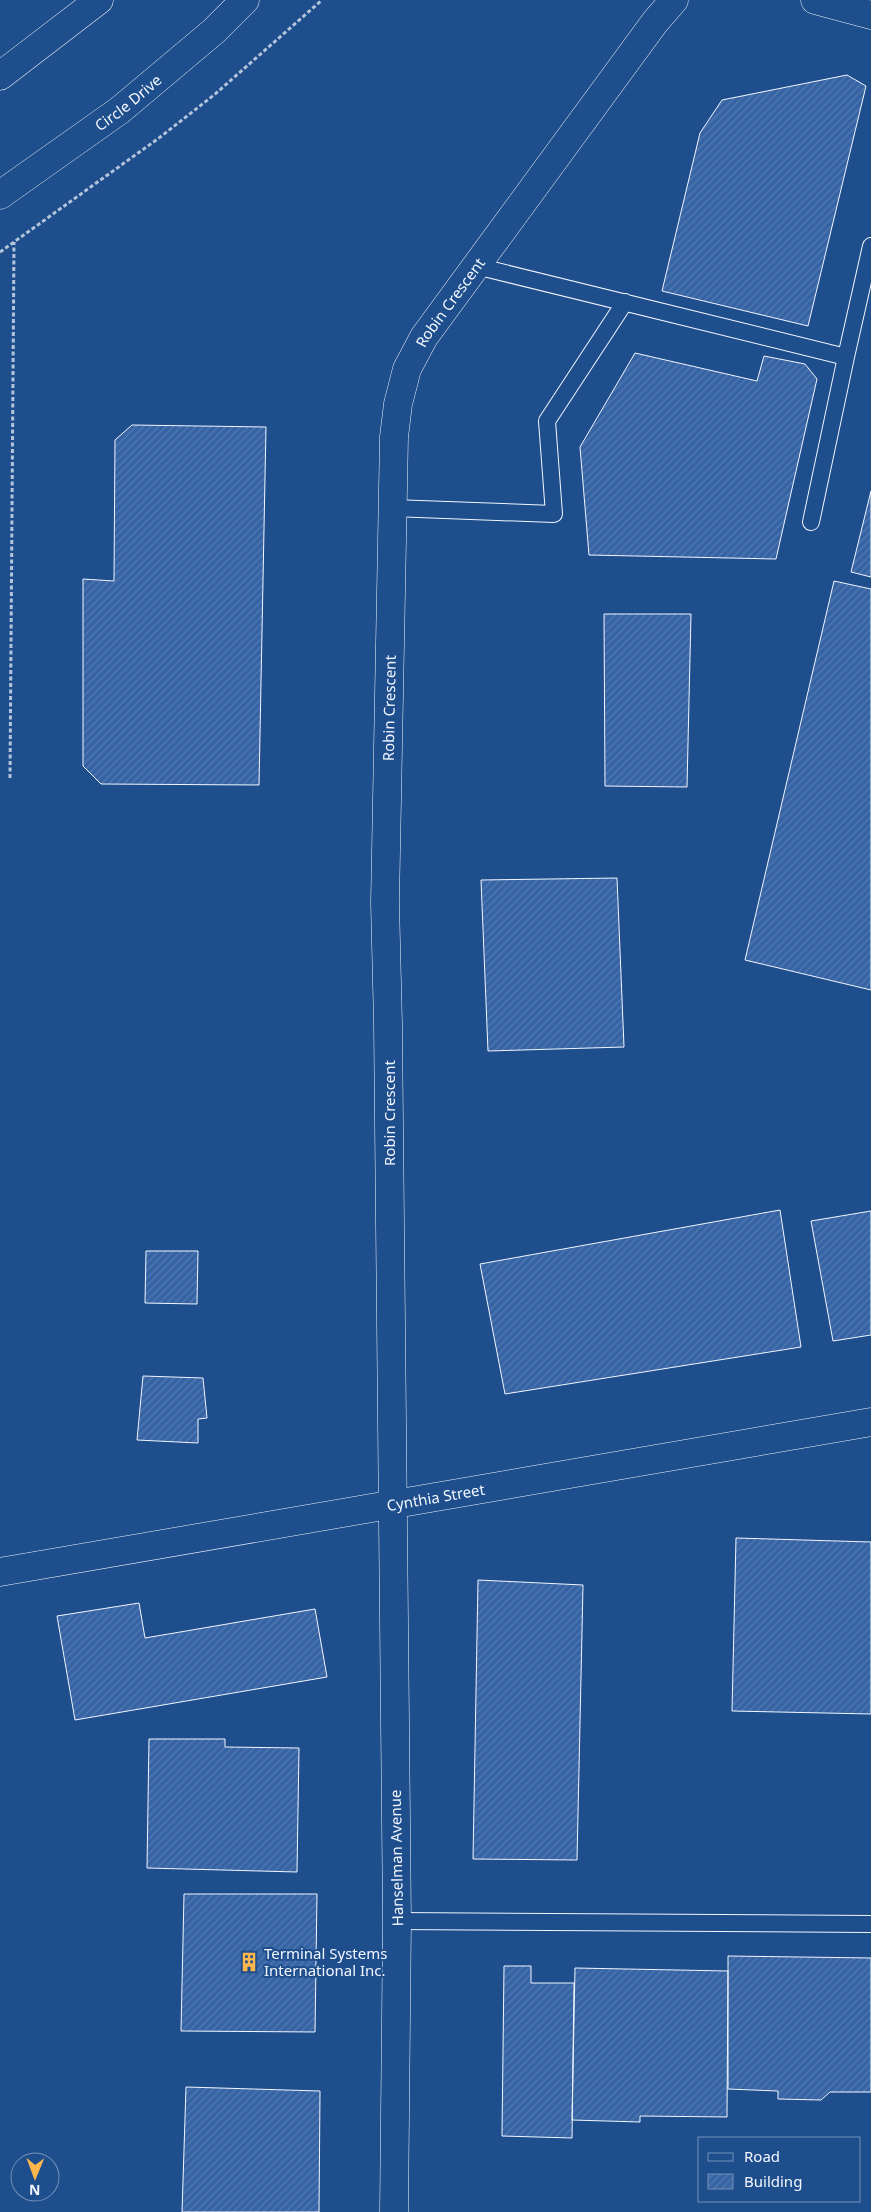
<svg xmlns="http://www.w3.org/2000/svg" width="871" height="2212" viewBox="0 0 871 2212" font-family="'Noto Sans',sans-serif">
<style>
.building{fill:url(#building-hatch);stroke:#f2f6ff}
.lines{fill:none;stroke-linecap:round;stroke-linejoin:round}
.service-casing{stroke:#f2f6ff;stroke-width:18}
.minor-casing{stroke:#f2f6ff;stroke-width:29}
.tertiary-casing{stroke:#f2f6ff;stroke-width:29}
.trunk-casing{stroke:#f2f6ff;stroke-width:29}
.path{stroke:#b3c4dc;stroke-width:3;stroke-dasharray:4 2.5;stroke-linecap:butt}
.service{stroke:#1f4e8c;stroke-width:16}
.minor{stroke:#1f4e8c;stroke-width:28}
.tertiary{stroke:#1f4e8c;stroke-width:28}
.trunk{stroke:#1f4e8c;stroke-width:28}
.labels{text-anchor:middle;dominant-baseline:central;stroke-width:4;stroke-linejoin:round;paint-order:stroke}
.street-label{font-size:15px;fill:#f2f6ff;stroke:#1f4e8c}
.poi-label{font-size:15px;fill:#f2f6ff;stroke:#1f4e8c;text-anchor:start}
</style>
<defs>
<pattern id="building-hatch" width="6" height="6" patternUnits="userSpaceOnUse" patternTransform="scale(1.25)"><rect width="6" height="6" fill="#3563a3"/><path d="M-1 1l2-2M0 6l6-6M5 7l2-2" fill="none" stroke="#537ab1"/></pattern>
</defs>
<rect width="100%" height="100%" fill="#1f4e8c"/>
<path class="building" d="M847,75l19,11 -58,240 -146,-35 38,-158 22,-33z
M635,353l122,28 7,-25 41,8 12,15 -41,180 -187,-4 -9,-108z
M132,425l134,2 -7,358 -158,-1 -18,-18v-187l31,2 1,-141z
M871,491v86l-20,-5z
M834,581l37,8v401l-126,-30z
M604,614h87l-4,173 -82,-1z
M617,878l7,169 -136,4 -7,-171z
M780,1210l21,137 -296,47 -25,-130z
M871,1211v124l-38,6 -22,-120z
M146,1251h52l-1,53 -52,-1z
M143,1376l60,2 4,40 -9,1v24l-61,-3z
M736,1538l135,4v172l-139,-3z
M478,1580l105,5 -6,275 -104,-1z
M139,1603l6,35 170,-29 12,68 -252,43 -18,-104z
M149,1739h76v8l74,1 -2,124 -150,-4z
M184,1894h133l-2,138 -134,-1z
M728,1956l143,2v134h-41l-9,8 -43,-1v-8l-50,-2z
M504,1966h27v17h43l-2,155 -70,-2z
M575,1968l153,3 -1,146 -87,-1v6l-68,-2z
M186,2087l134,4 -1,121h-137z"/>
<g class="lines">
<defs>
<path id="service" d="M476,266l370,91 -35,165
M846,357l25,-111
M392,508l162,6 -7,-93 78,-119
M397,1921l474,3"/>
<g id="minor">
<path d="M815,0l56,15"/>
<path id="s1" d="M394,2212l3,-291 -9,-897 -3,-121 9,-466 4,-33 9,-35 17,-32 231,-315 19,-22"/>
</g>
<g id="tertiary">
<path id="s2" d="M0,1572l871,-150"/>
</g>
<g id="trunk">
<path d="M0,76l99,-76"/>
<path id="s3" d="M0,195l120,-85 94,-79 31,-31"/>
</g>
</defs>
<use href="#service" class="service-casing"/>
<use href="#minor" class="minor-casing"/>
<use href="#tertiary" class="tertiary-casing"/>
<use href="#trunk" class="trunk-casing"/>
<path class="path" d="M0,252l159,-114 55,-43 108,-95
M10,778l4,-536"/>
<use href="#service" class="service"/>
<use href="#minor" class="minor"/>
<use href="#tertiary" class="tertiary"/>
<use href="#trunk" class="trunk"/>
</g>
<defs>
<symbol id="building-bare" viewBox="-9 -9 18 18"><path d="M-4-6H4V6H1V3H-1V6H-4ZM-2.5-4.3h1.7v1.8h-1.7ZM.8-4.3h1.7v1.8H.8ZM-2.5-1h1.7V.8h-1.7ZM.8-1h1.7V.8H.8Z" fill="#ffb74d" stroke="#1f4e8c" stroke-width="2.5" paint-order="stroke"/></symbol>
</defs>
<g fill-rule="evenodd">
<use href="#building-bare" x="235" y="1948" width="28" height="28"/>
</g>
<g class="labels">
<g class="street-label">
<text stroke="none"><textPath href="#s3" startOffset="158">Circle Drive</textPath></text>
<text stroke="none"><textPath href="#s1" startOffset="1924">Robin Crescent</textPath></text>
<text stroke="none"><textPath href="#s1" startOffset="1504">Robin Crescent</textPath></text>
<text transform="translate(389 1113) rotate(-90)">Robin Crescent</text>
<text stroke="none"><textPath href="#s2" startOffset="442">Cynthia Street</textPath></text>
<text transform="translate(396 1858) rotate(-91)">Hanselman Avenue</text>
</g>
<g class="poi-label">
<text x="264" y="1953">Terminal Systems<tspan x="264" dy="17">International Inc.</tspan></text>
</g>
</g>
<rect x="698" y="2137" width="162" height="65" fill="#1f4e8c" stroke="#7391ba"/>
<rect x="708" y="2153" width="25" height="8" fill="#1f4e8c" stroke="#7391ba"/>
<text x="744" y="2162" font-size="15" fill="#f2f6ff">Road</text>
<rect x="708" y="2174" width="25" height="15" fill="url(#building-hatch)" stroke="#7391ba"/>
<text x="744" y="2187" font-size="15" fill="#f2f6ff">Building</text>
<g transform="translate(35 2177) rotate(181)"><circle r="24" fill="#1f4e8c" stroke="#7391ba"/>
<path d="M0-4L9 19L0 12L-9 19Z" fill="#ffb74d"/>
<text y="-8" font-size="14" font-weight="bold" text-anchor="middle" fill="#f2f6ff">N</text>
</g>
</svg>
